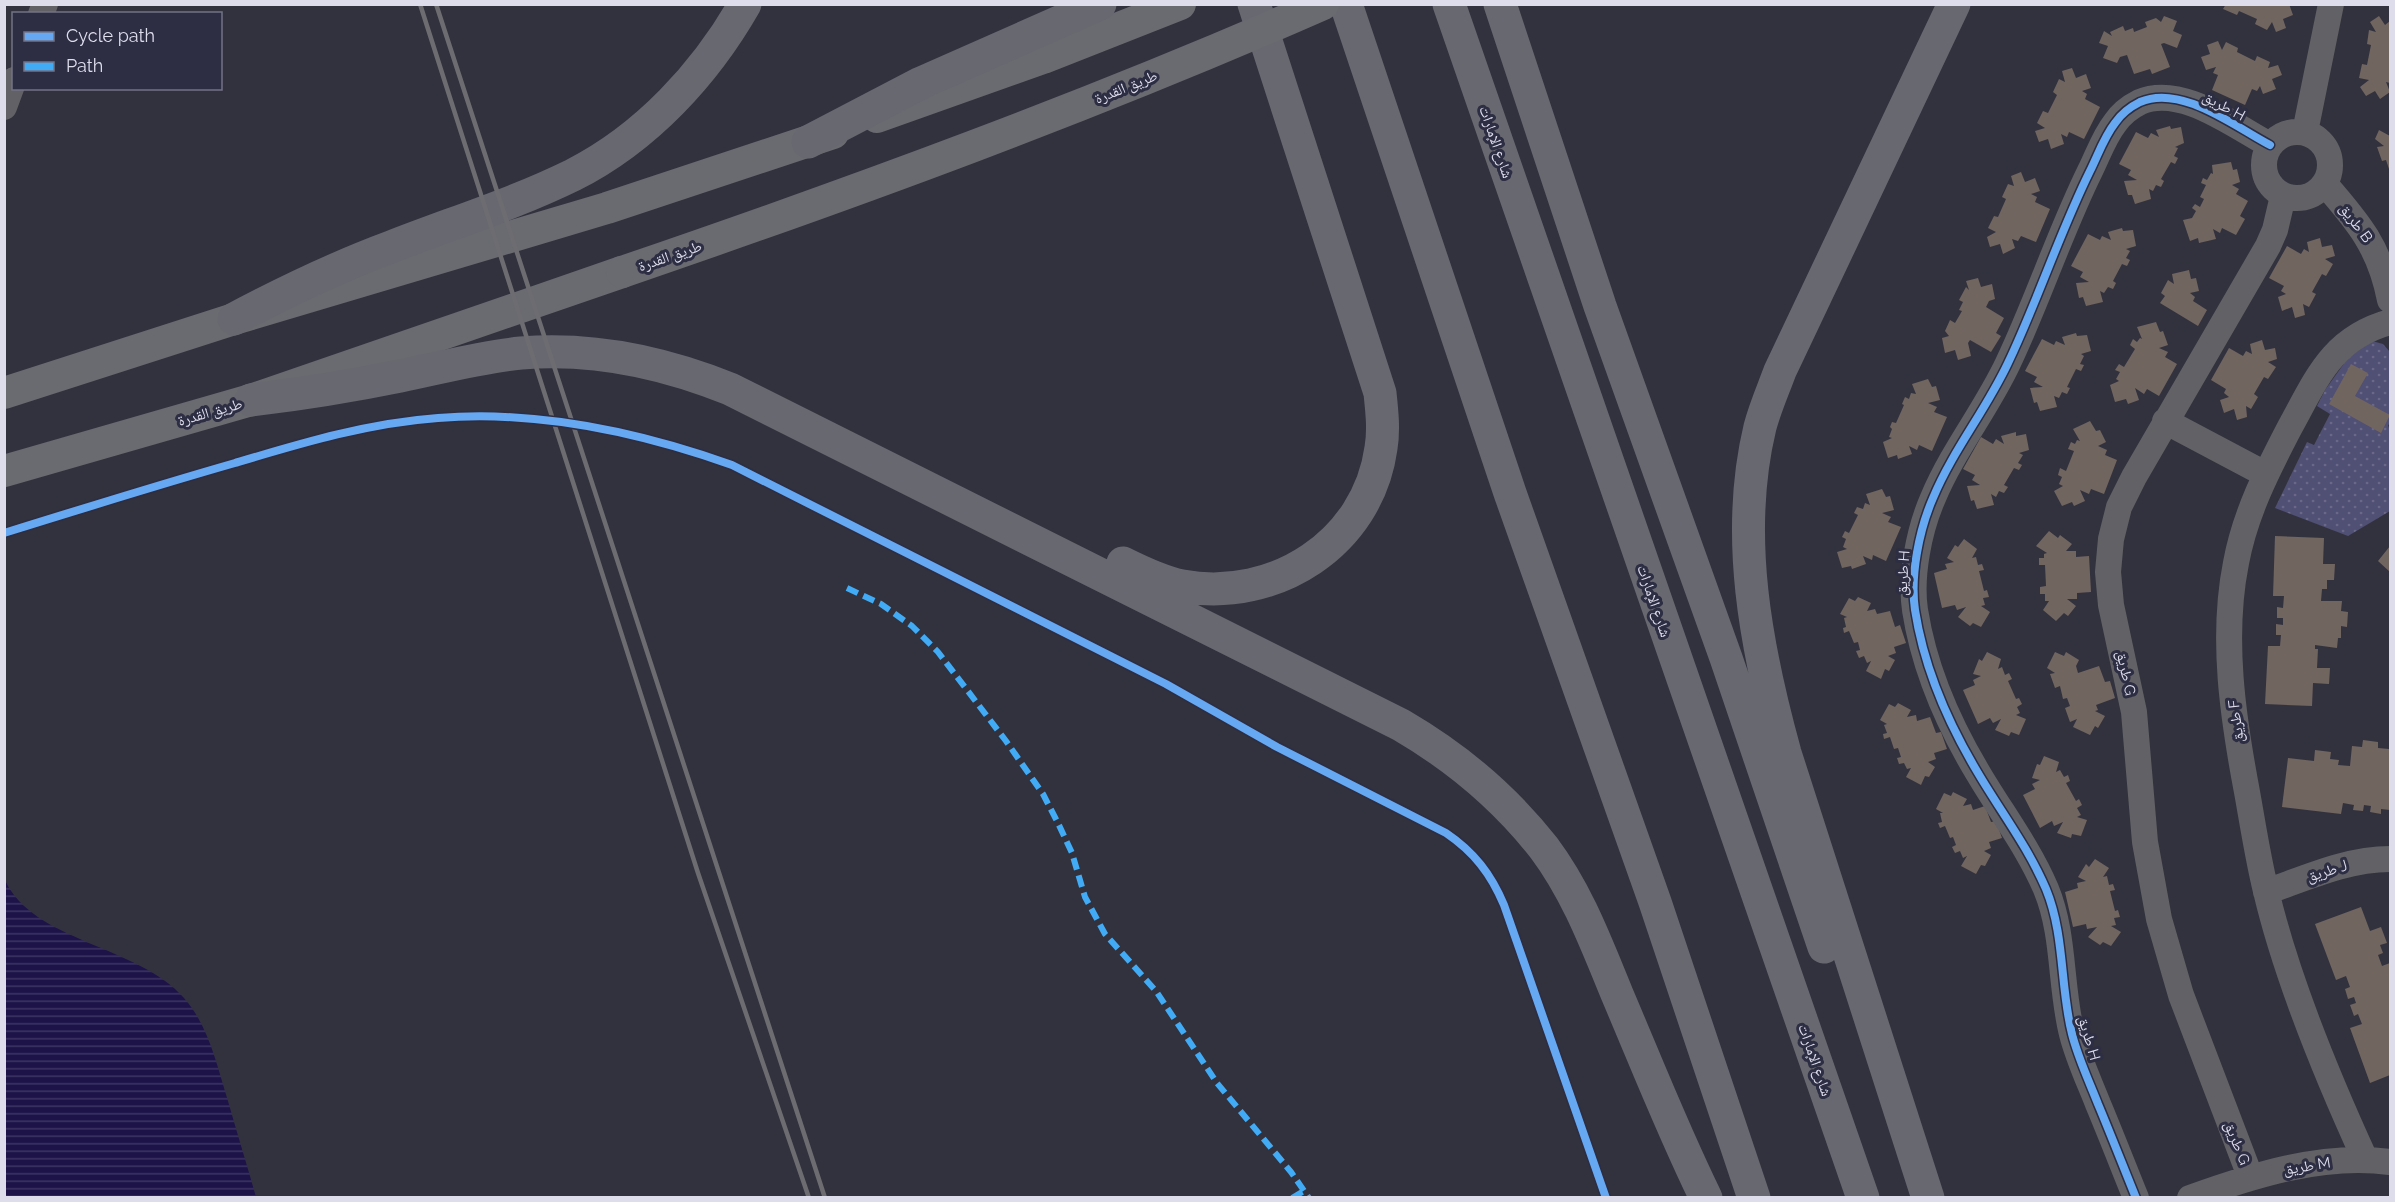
<svg xmlns="http://www.w3.org/2000/svg" width="2395" height="1202" viewBox="0 0 2395 1202" font-family="Raleway,'Noto Naskh Arabic',sans-serif">
<style>
.park{fill:url(#park-dots)}
.water{fill:url(#water-rules)}
.building{fill:#716560}
.lines{fill:none;stroke-linecap:round;stroke-linejoin:round}
.minor{stroke:#616166;stroke-width:26}
.major{stroke:#6a6a71;stroke-width:32}
.highway{stroke:#686870;stroke-width:33}
.rail{stroke:#6c6c71;stroke-width:4.5}
.major-bridge{stroke:#6a6a71;stroke-width:32}
.quiet{stroke:#42abf6;stroke-width:6;stroke-dasharray:12 6;stroke-linecap:butt}
.cycleway-casing{stroke:#2d2d43;stroke-width:11}
.cycleway{stroke:#66a8f1;stroke-width:8}
.labels{text-anchor:middle;dominant-baseline:central;stroke-width:6;stroke-linejoin:round;paint-order:stroke}
.street-label{font-size:15px;fill:#ddddec;stroke:#2d2d43}
</style>
<defs>
<pattern id="park-dots" width="8" height="8" patternUnits="userSpaceOnUse" patternTransform="scale(1.5)"><rect width="8" height="8" fill="#504f74"/><path d="M2 2h.1M6 6h.1" fill="none" stroke="#696888" stroke-width="1.8" stroke-linecap="round"/></pattern>
<pattern id="water-rules" width="6" height="5" patternUnits="userSpaceOnUse" patternTransform="scale(1.5)"><rect width="6" height="5" fill="#1d1349"/><path d="M0 2.5h6" fill="none" stroke="#3d3563"/></pattern>
</defs>
<rect width="100%" height="100%" fill="#32323e"/>
<path class="park" d="M2372,341l11,3 7,8v72l-2,1 2,6v80l-42,25 -73,-28 32,-66 7,3 16,-31 -13,-8 8,-16 23,-32z"/>
<path class="water" d="M5,880c28,62 133,65 179,118 25,28 33,68 44,103 9,32 19,64 28,96h-251z"/>
<path class="building" d="M2226,4h63l4,11 -10,4 3,9 -10,4 -4,-10 -5,8 -12,-6 2,-5 -18,-8 -2,4 -14,-6z
M2164,16l13,5 -4,10 9,4 -5,13 -13,-5 -3,1 9,23 -18,7 -2,-5 -16,5 -7,-19 -7,2 -3,6 -14,-5 5,-12 -9,-3 5,-12 8,5 -2,-4 13,-6 2,5 8,-3 1,4 13,-5 -2,-5 11,-4 5,4z
M2379,16l6,9 5,-4v62l-4,-1 4,10 -10,7 -5,-8 -9,5 -6,-9 9,-7 -10,-2 3,-14 5,1 4,-20 -4,-1 2,-14 7,2 -6,-10z
M2218,41l4,9 4,-8 12,6 -1,4 18,9 2,-5 13,6 -2,6 10,-3 4,10 -10,4 4,10 -13,5 -3,-8 -3,5 -5,-2 -7,16 -33,-15 6,-15 -5,-2 3,-6 -10,3 -5,-13 9,-3 -3,-9z
M2072,68l4,10 10,-4 5,14 -9,3 5,3 -2,5 15,8 -16,32 -15,-7 -2,5 -6,-3 3,10 -13,5 -3,-10 -9,3 -4,-11 10,-3 -8,-5 6,-12 5,2 9,-18 -4,-3 6,-13 6,3 -3,-11z
M2170,126l1,3 10,-2 3,16 -9,4 3,1 -4,8 4,2 -3,6 -4,-2 -10,17 3,2 -3,6 -5,-2 -3,6 -4,-2 2,10 -16,5 -3,-9h-4l-4,-14 13,-1 -9,-5 3,-5 -12,-6 17,-32 12,6 3,-5 8,4 -3,-7z
M2379,130l11,6v36l-4,-12 -4,1 -5,-14 7,-1 -9,-7z
M2231,162l2,8 4,-1 3,13 -8,3 7,4 -3,5 12,7 -8,15 5,3 -9,16 -14,-7 -2,5 -7,-4 3,10 -17,4 -1,-5 -8,3 -7,-21 9,-2 4,-7 -4,-3 3,-4 5,3 4,-8 -4,-2 6,-12 -5,-2 2,-5 4,2 4,-7 2,1 -1,-9z
M2021,172l4,10 10,-4 5,13 -9,3 6,3 -2,5 15,7 -14,33 -15,-6 -3,5 -6,-2 3,9 -12,6 -3,-10 -10,3 -3,-10 9,-5 -8,-4 6,-12 4,1 8,-18 -4,-2 6,-13 6,2 -3,-10z
M2122,228l1,3 10,-1 3,16 -10,3 4,2 -4,7 4,2 -3,6 -5,-2 -9,17 3,2 -3,6 -5,-2 -4,6 -4,-2 3,11 -17,4 -3,-9 -4,1 -3,-15 13,-1 -9,-5 3,-5 -12,-6 17,-32 12,6 2,-4 9,4 -3,-8z
M2320,238l2,9 10,-2 3,11 -10,3 8,5 -7,12 -4,-2 -10,18 4,2 -7,13 -6,-3 2,11 -10,3 -3,-11 -10,4 -4,-14 8,-3 -5,-3 3,-5 -15,-8 18,-32 14,8 3,-5 5,3 -2,-10z
M2189,270l2,9 5,-1 3,13 -9,2 5,4 -2,4 14,9 -9,16 -38,-23 5,-7 -4,-3 7,-13 6,4 -2,-10z
M1978,278l3,9 11,-3 3,15 -6,2 -3,6 18,11 -8,15 5,3 -10,16 -21,-12 -2,3 3,13 -13,4 -3,-10 -10,3 -3,-15 7,-2 -4,-5 5,-11 5,3 7,-12 -3,-1 4,-8 -4,-2 7,-13 3,3 -3,-9z
M2156,322l4,10 3,-1 5,14 -9,3 9,4 -3,5 12,7 -18,32 -12,-7 -3,5 -9,-6 4,12 -11,4 -2,-5 -11,3 -5,-17 9,-4 -3,-2 4,-7 -5,-2 4,-6 5,3 11,-18 -5,-4 3,-6 4,3 3,-4 2,1 -5,-12z
M2076,333l1,3 10,-1 4,16 -10,3 3,2 -4,8 4,1 -3,6 -5,-2 -9,18 3,1 -3,6 -5,-2 -3,6 -5,-2 3,11 -17,4 -3,-9 -3,1 -4,-15 13,-1 -9,-5 3,-5 -12,-6 17,-32 12,6 2,-4 9,4 -3,-8z
M2262,340l3,10 10,-2 2,11 -9,3 8,5 -8,12 -4,-2 -10,17 4,3 -7,12 -5,-3 1,11 -10,3 -3,-11 -10,4 -4,-13 9,-3 -5,-4 2,-4 -15,-9 18,-32 14,8 3,-5 6,3 -2,-10z
M2351,364l17,9 -13,23 35,19 -9,18 -52,-29z
M1928,379l4,8 4,-1 4,14 -12,3 9,4 -3,5 13,5 -15,34 -13,-6 -2,5 -8,-4 3,8 -14,5 -1,-4 -9,3 -5,-16 9,-4 -3,-1 3,-8 -2,-2 2,-5 4,1 8,-18 -2,-1 3,-7 4,2 2,-6 5,1 -4,-10z
M2090,421l6,10 4,-1 6,12 -8,4 9,4 -2,5 12,5 -13,34 -13,-5 -2,5 -9,-4 5,11 -11,5 -2,-4 -10,4 -8,-15 9,-5 -4,-2 3,-7 -4,-2 2,-7 6,3 8,-20 -6,-2 3,-7 4,2 2,-4 3,1 -7,-12z
M2016,432v4l10,-2 3,16 -10,3 4,2 -5,8 4,2 -3,5 -5,-2 -10,17 4,2 -4,6 -5,-2 -3,6 -5,-3 3,11 -17,4 -3,-9 -3,1 -4,-15 13,-1 -8,-5 3,-5 -12,-6 18,-32 12,7 3,-5 8,5 -3,-8z
M1882,489l4,8 4,-1 4,14 -12,3 9,4 -3,5 13,5 -15,34 -13,-6 -1,5 -9,-4 3,8 -14,5 -1,-3 -9,2 -5,-16 10,-3 -4,-2 3,-8 -4,-2 3,-6 4,2 9,-18 -4,-2 3,-6 6,2 2,-6 5,2 -4,-11z
M2049,531l9,7 2,-3 12,9 -6,7h10v6l13,-1 2,36 -14,1v6h-10l9,7 -8,10 -4,-3 -8,8 -13,-11 6,-9h-4v-7h-5v-7l6,-1 -1,-21h-6v-7h5v-4l3,-1 -11,-7z
M2275,536l49,2 -1,26h12l-1,16h-7v9h-5l-1,12h21l-1,10 7,1 -1,15 -6,-1v12h-3l-1,10 -22,-3v4h3l-1,19h13l-1,16 -16,-1 -1,23 -47,-2 3,-58h12l1,-11h-5v-11l7,1v-7h-6v-11l6,1 1,-12h-11z
M1964,539l13,10 -5,9 4,-1 2,8 4,-1 2,6 -5,1 5,20 3,-1 2,7 -6,1 2,7 -4,1 9,6 -9,15 -8,-4 -3,3 -12,-9 8,-10 -9,3 -2,-5 -13,3 -8,-35 13,-4 -2,-5 9,-2 -7,-4 8,-13 3,2z
M2390,546v26l-12,-11z
M1858,597l13,6 -4,8 8,-2 2,5 13,-3 5,16 5,-2 6,18 -12,4 2,6 -8,3 7,4 -6,11 -4,-2 -4,10 -15,-8 5,-10 -4,2 -3,-7 -5,2 -3,-7 4,-1 -2,-8 -4,1 -5,-12 -5,2 -1,-5 3,-1 -2,-9 3,-1 -7,-3 9,-16 6,3z
M1987,652l14,7 -3,10 4,-2 3,8 4,-2 3,6 -4,2 8,18 3,-1 3,6 -5,3 3,6 -4,2 10,4 -7,16 -8,-3 -2,4 -14,-6 6,-11 -8,4 -3,-5 -12,6 -15,-34 12,-5 -2,-5 8,-4 -8,-2 6,-15 3,2z
M2055,652l9,4 2,-4 13,8 -3,6 2,7 21,-7 6,16 5,-1 5,17 -19,7 2,5 -3,1 10,5 -7,12 -3,-2 -5,9 -17,-8 4,-8 -7,3 -5,-14 5,-2 -3,-8 -4,1 -3,-13 -5,2 -5,-14 5,-1 -8,-5z
M1898,703l13,7 -4,7 9,-2 1,6 13,-4 6,16 5,-1 6,17 -13,4 2,6 -8,3 7,5 -6,10 -4,-1 -4,9 -15,-8 5,-9 -4,1 -3,-6 -5,1 -2,-6 4,-1 -3,-9 -4,1 -4,-12 -6,2 -1,-5 4,-1 -3,-8 3,-1 -7,-4 9,-16 6,3z
M2363,740l15,2v6l11,1v3h1v58l-9,-1v5l-11,-2 1,-6 -7,-1 -1,6 -10,-1 1,-5 -11,-2 -2,11 -59,-7 6,-49 26,3 1,-11 16,2 -1,7 9,1 -1,5 12,1 2,-20 10,1z
M2044,756l15,6 -3,10 4,-2 4,7 4,-2 2,6 -4,2 10,18 3,-2 3,6 -5,3 4,7 -4,2 10,3 -6,16 -9,-2 -1,4 -14,-5 6,-11 -9,4 -2,-5 -12,7 -17,-33 12,-6 -3,-5 8,-4 -8,-2 5,-14 3,1z
M1953,792l14,7 -4,7 8,-2 2,6 12,-4 6,16 5,-1 6,17 -13,4 2,6 -7,3 7,4 -6,11 -4,-1 -5,9 -15,-8 6,-10 -4,2 -3,-7 -5,2 -3,-6 4,-2 -3,-8 -3,1 -5,-12 -5,2 -2,-5 4,-1 -2,-9h3l-7,-4 8,-16 7,3z
M2095,859l14,9 -6,9 4,-1 2,9 4,-1 2,6 -5,1 5,20 3,-1 2,7 -6,1 2,7 -5,1 10,6 -10,14 -8,-4 -3,3 -12,-8 9,-10 -10,2 -1,-5 -13,3 -8,-35 13,-4 -1,-5 9,-2 -8,-4 8,-13 3,3z
M2361,907l9,24 11,-4 6,16 -7,2 3,8 -5,2 4,11 8,-3v112l-20,8 -20,-55 12,-4 -4,-10 -4,2 -4,-11 6,-2 -2,-6 -6,2 -3,-10 5,-2 -4,-11 -10,4 -21,-56z"/>
<g class="lines">
<path class="minor" d="M41,14l4,-10
M4,107l10,-27
M2264 165a33 33 0 1 1 66 0a33 33 0 1 1-66 0Z
M2305,132l26,-128
M2325,184c34,39 55,64 65,116
M2165,421l100,53
M2266,892c40,-14 81,-33 124,-33
M2365,1159c-38,-83 -78,-179 -99,-268 -8,-32 -13,-66 -19,-99 -14,-74 -26,-154 -11,-229 9,-49 31,-92 54,-136 27,-49 42,-89 100,-105
M2250,1176l-69,-181 -22,-76 -14,-77 -11,-130 -23,-107 -3,-33 3,-33 8,-32 15,-30 134,-231 7,-16 8,-34
M2136,1198c-13,-32 -25,-63 -38,-94 -9,-23 -20,-46 -26,-70 -12,-47 -7,-99 -26,-145 -18,-42 -45,-77 -68,-116 -30,-50 -54,-105 -63,-163 -5,-34 4,-80 18,-112 20,-48 53,-88 75,-135 30,-63 51,-129 82,-192 8,-16 14,-34 25,-48 6,-9 15,-16 25,-21 41,-18 94,24 130,43
M2190,1198c64,-23 133,-45 200,-36"/>
<path class="major" d="M877,117l166,-59 137,-54
M4,393l230,-74 373,-111 226,-75
M4,471l247,-71 371,-128"/>
<path class="highway" d="M1346,4l164,489 145,409 99,296
M1449,4l414,1194
M1500,4l100,302 126,352 98,289
M808,142l113,-59 179,-79
M234,319c51,-27 103,-52 157,-72 61,-24 123,-43 182,-72 73,-37 132,-101 172,-171
M251,400c50,-6 100,-14 149,-24 40,-8 80,-19 121,-23 72,-6 142,9 209,36l671,336c55,32 103,72 143,123 33,44 52,95 73,146 29,68 56,137 89,204
M1123,563c18,9 39,19 59,23 93,17 186,-43 199,-138 3,-18 1,-36 -1,-55l-126,-389
M1928,1198l-143,-445c-29,-105 -51,-218 -25,-326 5,-19 13,-37 20,-56l174,-367"/>
<path class="rail" d="M420,4l278,869 111,325
M436,4l389,1194"/>
<path class="major-bridge" d="M622,272c237,-81 471,-167 701,-268"/>
<path class="quiet" d="M847,588l34,16 31,22 26,26 68,89 37,53 15,29 14,30 13,44 20,37 51,57 61,92 74,89 18,26
M1292,1198l12,-7"/>
<defs>
<path id="cycleway" d="M4,533c77,-24 154,-48 231,-70 67,-20 133,-40 203,-45 99,-8 201,14 294,47l434,219 111,63 169,86c28,19 45,41 58,72l102,293
M2136,1198c-13,-32 -25,-63 -38,-94 -9,-23 -20,-46 -26,-70 -12,-47 -7,-99 -26,-145 -18,-42 -45,-77 -68,-116 -30,-50 -54,-105 -63,-163 -5,-34 4,-80 18,-112 20,-48 53,-88 75,-135 30,-63 51,-129 82,-192 8,-16 14,-34 25,-48 6,-9 15,-16 25,-21 41,-18 94,24 130,43"/>
</defs>
<use href="#cycleway" class="cycleway-casing"/>
<use href="#cycleway" class="cycleway"/>
</g>
<g class="labels">
<g class="street-label">
<text transform="translate(1126 87) rotate(-22)">طريق القدرة</text>
<text transform="translate(2224 106) rotate(28)">طريق H</text>
<text transform="translate(1496 142) rotate(71)">شارع الإمارات</text>
<text transform="translate(2356 223) rotate(54)">طريق B</text>
<text transform="translate(670 256) rotate(-19)">طريق القدرة</text>
<text transform="translate(210 412) rotate(-16)">طريق القدرة</text>
<text transform="translate(1903 573) rotate(-86)">طريق H</text>
<text transform="translate(1654 601) rotate(71)">شارع الإمارات</text>
<text transform="translate(2126 673) rotate(78)">طريق G</text>
<text transform="translate(2236 721) rotate(-97)">طريق F</text>
<text transform="translate(2327 871) rotate(-17)">طريق J</text>
<text transform="translate(2089 1038) rotate(74)">طريق H</text>
<text transform="translate(1815 1060) rotate(71)">شارع الإمارات</text>
<text transform="translate(2237 1143) rotate(68)">طريق G</text>
<text transform="translate(2307 1166) rotate(-9)">طريق M</text>
</g>
</g>
<rect width="2395" height="1202" fill="none" stroke="#ddddec" stroke-width="12"/>
<rect x="12" y="12" width="210" height="78" fill="#2d2d43" stroke="#737387" stroke-width="1.5"/>
<rect x="24" y="32" width="30" height="9" fill="#66a8f1" stroke="#737387" stroke-width="1.5"/>
<text x="66" y="42" font-size="18" fill="#ddddec">Cycle path</text>
<rect x="24" y="62" width="30" height="9" fill="#42abf6" stroke="#737387" stroke-width="1.5"/>
<text x="66" y="72" font-size="18" fill="#ddddec">Path</text>
</svg>
